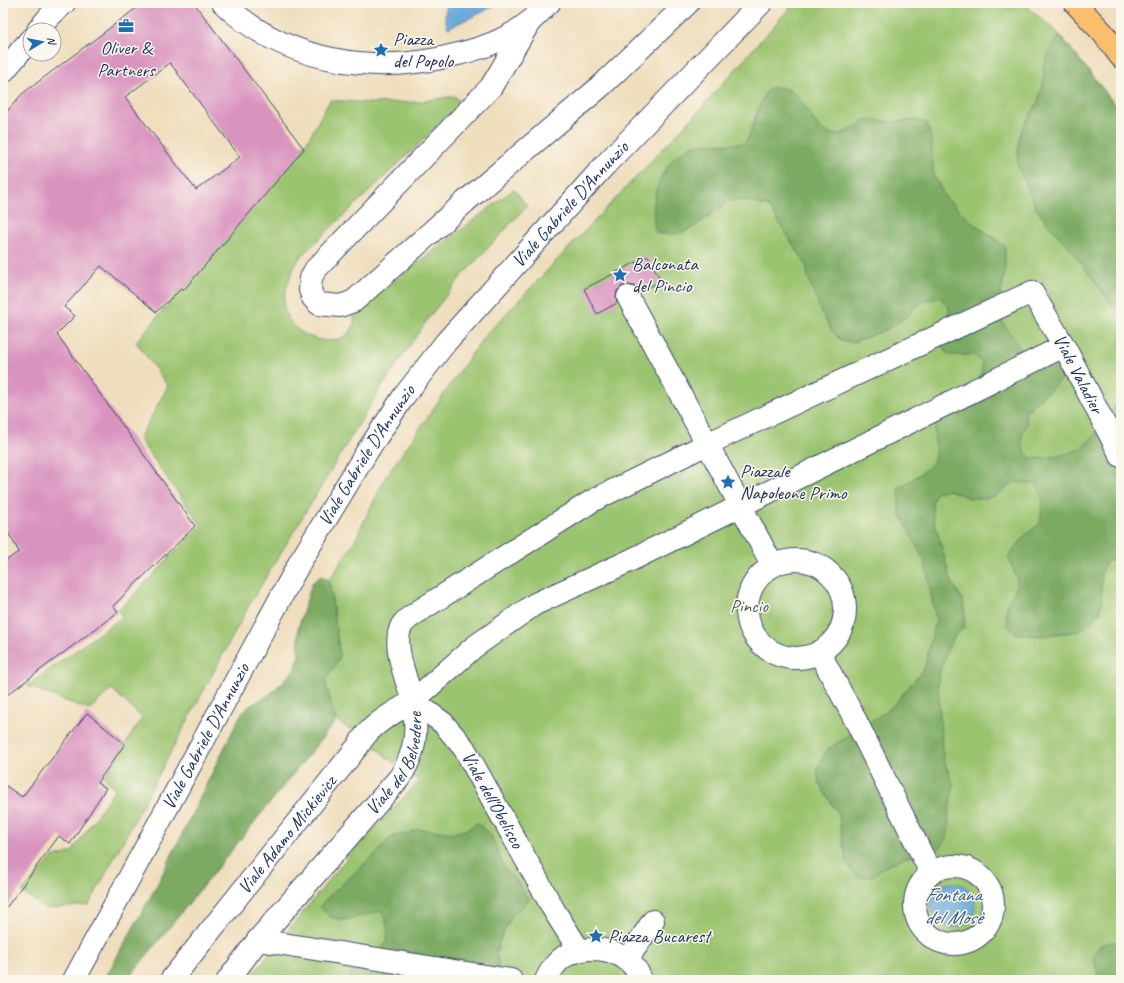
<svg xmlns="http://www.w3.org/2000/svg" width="1124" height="983" viewBox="0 0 1124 983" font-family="Caveat,sans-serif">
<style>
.green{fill:#9bc470;stroke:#5b7a67}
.forest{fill:#7caa62;stroke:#4c6c60}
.water{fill:#65a7d9;stroke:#406b9c}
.building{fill:#d993bf;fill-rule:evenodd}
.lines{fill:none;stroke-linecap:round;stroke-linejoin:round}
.minor-casing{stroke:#3b496c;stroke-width:24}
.major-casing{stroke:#3b496c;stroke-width:24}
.minor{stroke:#fff;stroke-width:22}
.major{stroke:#f9bf6d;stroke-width:22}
.labels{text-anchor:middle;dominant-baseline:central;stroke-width:3;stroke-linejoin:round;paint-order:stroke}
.poi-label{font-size:19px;fill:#1b2f5e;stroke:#fbf7ec;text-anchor:start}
.street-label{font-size:19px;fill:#1b2f5e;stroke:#fbf7ec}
.park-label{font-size:19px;fill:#415c63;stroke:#fbf7ec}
.water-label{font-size:20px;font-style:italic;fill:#355989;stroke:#fbf7ec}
</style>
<rect width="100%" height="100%" fill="#fbf7ec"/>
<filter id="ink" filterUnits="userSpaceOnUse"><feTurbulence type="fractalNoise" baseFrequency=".025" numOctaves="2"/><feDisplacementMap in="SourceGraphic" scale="8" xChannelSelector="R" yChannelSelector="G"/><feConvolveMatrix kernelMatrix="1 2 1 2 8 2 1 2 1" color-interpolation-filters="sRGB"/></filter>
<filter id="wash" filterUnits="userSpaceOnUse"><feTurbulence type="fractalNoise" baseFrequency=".012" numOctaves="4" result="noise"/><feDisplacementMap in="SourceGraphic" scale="16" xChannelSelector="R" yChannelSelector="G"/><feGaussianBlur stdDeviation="0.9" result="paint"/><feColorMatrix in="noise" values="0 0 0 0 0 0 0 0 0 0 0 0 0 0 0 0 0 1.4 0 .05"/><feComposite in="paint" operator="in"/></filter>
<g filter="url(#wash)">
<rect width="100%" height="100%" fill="#efdebd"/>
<path class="green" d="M794,3h229l37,32 61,77v868h-873l104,-128 67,-71 -28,-20 -28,-25 -27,-15 -11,-40 15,-25 -11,-76 24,-36 32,-66 98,-140 211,-222z
M455,96l6,8 -161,153c-8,15 -15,29 -16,46 -1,31 51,51 67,27 4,-5 3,-12 3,-18l160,-123 13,17 -66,71 -31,39 -48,70 -131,216 -162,303 -43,4 -24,-17 30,-34 20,-6 43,-63 -11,-12 38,-59 -30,-29 -23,21 -62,-24 95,-69 -4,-8 10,-8 73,-76 -62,-86 29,-53 -32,-44 172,-202 22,-40 40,3 48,-1z"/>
<path class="forest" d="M1060,35l61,77v205l-53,-71 -16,-17 -16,-21 -19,-44 2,-26 4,-11 15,-25 6,-23 -1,-12 9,-22z
M770,88c4,0 9,-1 13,0 26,5 26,47 54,46 11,0 21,-10 30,-15l23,3 25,-2 12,3 4,15 3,38 12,22 27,25 32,23v25l-5,28v14l4,12 21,30 35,9 4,13 -39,35 2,12c-8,14 -7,22 3,34 17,1 44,-3 57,-15 11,-9 24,-32 34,-44v155l-15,8 -5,12 1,27 -3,13 -19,17 -39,5 -25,-2 -8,-8 -2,-14 2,-11 7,-10 2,-12 -9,-22 21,-26 11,-7 3,-24 -6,-16 -22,-2 -20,14 -12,3 -13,-1 -22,-8 -12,2 -4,11 1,14 18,63 12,21 2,14 -1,13 -9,8 -7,12 -8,23 -2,13 4,64 2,13 10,24 -5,25 -1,26 -6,10 -9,9 -27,2 -24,11 -10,8 -13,2 -8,-8 -5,-10 -8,-47 -14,-21 -5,-10 -2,-13 11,-20 63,-41 33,-39 12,-49 -11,-57 -25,-50 -2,-25c9,-6 26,-15 33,-23 10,-13 -1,-29 6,-42 8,-16 29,-23 40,-38 4,-6 5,-16 5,-23l-9,-7h-25l-6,-11 7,-24v-12l-8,-10 -13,2 -11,5 -8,10 -21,14 -36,14 -11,-3 -9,-9 -11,-20 -13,-34 -2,-13 -37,-57c-10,-2 -24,-8 -33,-7 -7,0 -14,6 -19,10 -21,16 -33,28 -61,23 -9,-32 5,-77 40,-88 16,-4 32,1 49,-2 11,-17 10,-40 25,-55z
M321,576l8,4 11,77 -15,24 11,40 -209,259h-23l52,-93 84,-171 8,-9 21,-12 25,-25 5,-12 -1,-30 14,-45z
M477,823l14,12 14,35 10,9 14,21 -18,17 -11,23 -4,13 3,12 -6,15h-146c18,-31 55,-23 35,-69l-38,9 -14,-3 -10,-10 7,-9 53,-48 7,-9 9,-6 11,-1 11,-5 36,4 12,-3z
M1121,940v40h-22l-6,-24 7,-11z"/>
<path class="water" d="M446,3h52l-15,9 -35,16 -3,-10z
M931 905a22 22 0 1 1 44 0a22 22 0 1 1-44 0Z"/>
<g id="blocks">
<path class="building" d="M143,3h51l110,146 -121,142 -2,-2 -25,23 -55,-46 -37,41 11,9 -18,18 138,192 -82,80 5,6 -115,86v-136l16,-10 -16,-29v-407l19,-22zM170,63l70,94 -44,33 -71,-93z
M648,256l13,25 -22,11 -5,-6 -5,-1 -7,1 -5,5 -1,6 1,6 -20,11 -13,-25z
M87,713l38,31 -28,39 9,5 -36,56 -11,-8 -56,76v-128l19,13z"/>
</g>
</g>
<g filter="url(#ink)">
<use href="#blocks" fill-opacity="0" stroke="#3b496c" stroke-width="1"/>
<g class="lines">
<defs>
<g id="minor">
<path d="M223,3c62,60 154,73 235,51 25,-6 51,-15 71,-32 7,-5 13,-13 20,-19"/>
<path d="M529,23l-38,64 -176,183 -4,8 -1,12 3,8 6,6 21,2 14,-5 112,-100 135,-115 87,-83"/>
<path d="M38,30l11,-13 15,-14"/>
<path d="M3,72l27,-32"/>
<path d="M628,297l145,269"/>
<circle cx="796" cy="609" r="49"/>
<path d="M819,652l37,69 75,152"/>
<path id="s1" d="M413,701c-6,-20 -22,-57 -11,-76 4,-6 11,-10 17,-14l173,-110 115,-57 325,-152 32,54 57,110"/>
<path id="s2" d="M413,701l30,22 21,25 91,164 24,38"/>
<circle cx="954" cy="905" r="39"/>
<path d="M258,940l253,40"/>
<path d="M627,960l26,-39"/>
<path id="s3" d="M74,980l226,-418 68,-112 36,-54 42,-54 159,-177 156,-162"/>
<path id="s4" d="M171,980l187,-234c12,-22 34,-32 55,-45"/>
<path id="s5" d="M228,980l30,-40 142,-163c16,-25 18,-47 13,-76l61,-54 61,-43 92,-42 437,-216"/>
<path d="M546,980c4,-9 10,-18 19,-24 26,-14 66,-7 76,24"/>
</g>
<path id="major" d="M1075,3l28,30 18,24"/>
</defs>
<use href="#minor" class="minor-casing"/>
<use href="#major" class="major-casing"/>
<use href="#minor" class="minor"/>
<use href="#major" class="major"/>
</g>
</g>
<defs>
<symbol id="office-bare" viewBox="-9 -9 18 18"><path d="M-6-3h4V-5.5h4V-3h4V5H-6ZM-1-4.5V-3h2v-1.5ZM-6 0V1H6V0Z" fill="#1f6fb2" stroke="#fbf7ec" stroke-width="2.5" paint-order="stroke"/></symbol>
<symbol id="sight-bare" viewBox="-9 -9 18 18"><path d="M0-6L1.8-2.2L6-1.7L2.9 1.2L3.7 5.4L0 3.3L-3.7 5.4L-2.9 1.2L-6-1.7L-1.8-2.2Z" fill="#1f6fb2" stroke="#fbf7ec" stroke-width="2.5" paint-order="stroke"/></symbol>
</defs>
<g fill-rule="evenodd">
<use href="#office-bare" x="115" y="15" width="22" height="22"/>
<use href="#sight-bare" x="370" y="39" width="22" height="22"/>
<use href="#sight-bare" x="609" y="264" width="22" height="22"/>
<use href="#sight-bare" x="717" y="471" width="22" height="22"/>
<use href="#sight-bare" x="585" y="925" width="22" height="22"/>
</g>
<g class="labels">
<g class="poi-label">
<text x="393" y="39">Piazza<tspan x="393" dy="22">del Popolo</tspan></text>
<text x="126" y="48" text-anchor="middle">Oliver &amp;<tspan x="126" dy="22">Partners</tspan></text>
<text x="632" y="264">Balconata<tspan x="632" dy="22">del Pincio</tspan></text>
<text x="740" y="471">Piazzale<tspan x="740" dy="22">Napoleone Primo</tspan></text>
<text x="608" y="936">Piazza Bucarest</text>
</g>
<g class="street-label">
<text stroke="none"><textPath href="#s3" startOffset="925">Viale Gabriele D'Annunzio</textPath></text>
<text stroke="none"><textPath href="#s1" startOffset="887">Viale Valadier</textPath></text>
<text stroke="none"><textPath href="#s3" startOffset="601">Viale Gabriele D'Annunzio</textPath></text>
<text stroke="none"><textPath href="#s3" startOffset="277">Viale Gabriele D'Annunzio</textPath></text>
<text stroke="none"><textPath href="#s5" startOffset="277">Viale del Belvedere</textPath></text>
<text stroke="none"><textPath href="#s2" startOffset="129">Viale dell'Obelisco</textPath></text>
<text stroke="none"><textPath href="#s4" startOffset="186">Viale Adamo Mickievicz</textPath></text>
</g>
<g class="park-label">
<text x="749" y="606">Pincio</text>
</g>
<g class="water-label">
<text x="953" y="894">Fontana<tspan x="953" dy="23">del Mosè</tspan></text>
</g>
</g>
<rect width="1124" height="983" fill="none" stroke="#fbf7ec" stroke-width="16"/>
<g transform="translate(42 42) rotate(80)"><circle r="19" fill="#fbf7ec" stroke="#a1a7b3"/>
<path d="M0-3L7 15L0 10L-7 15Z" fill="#1f6fb2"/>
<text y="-6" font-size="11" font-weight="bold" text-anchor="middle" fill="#1b2f5e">N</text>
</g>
</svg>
